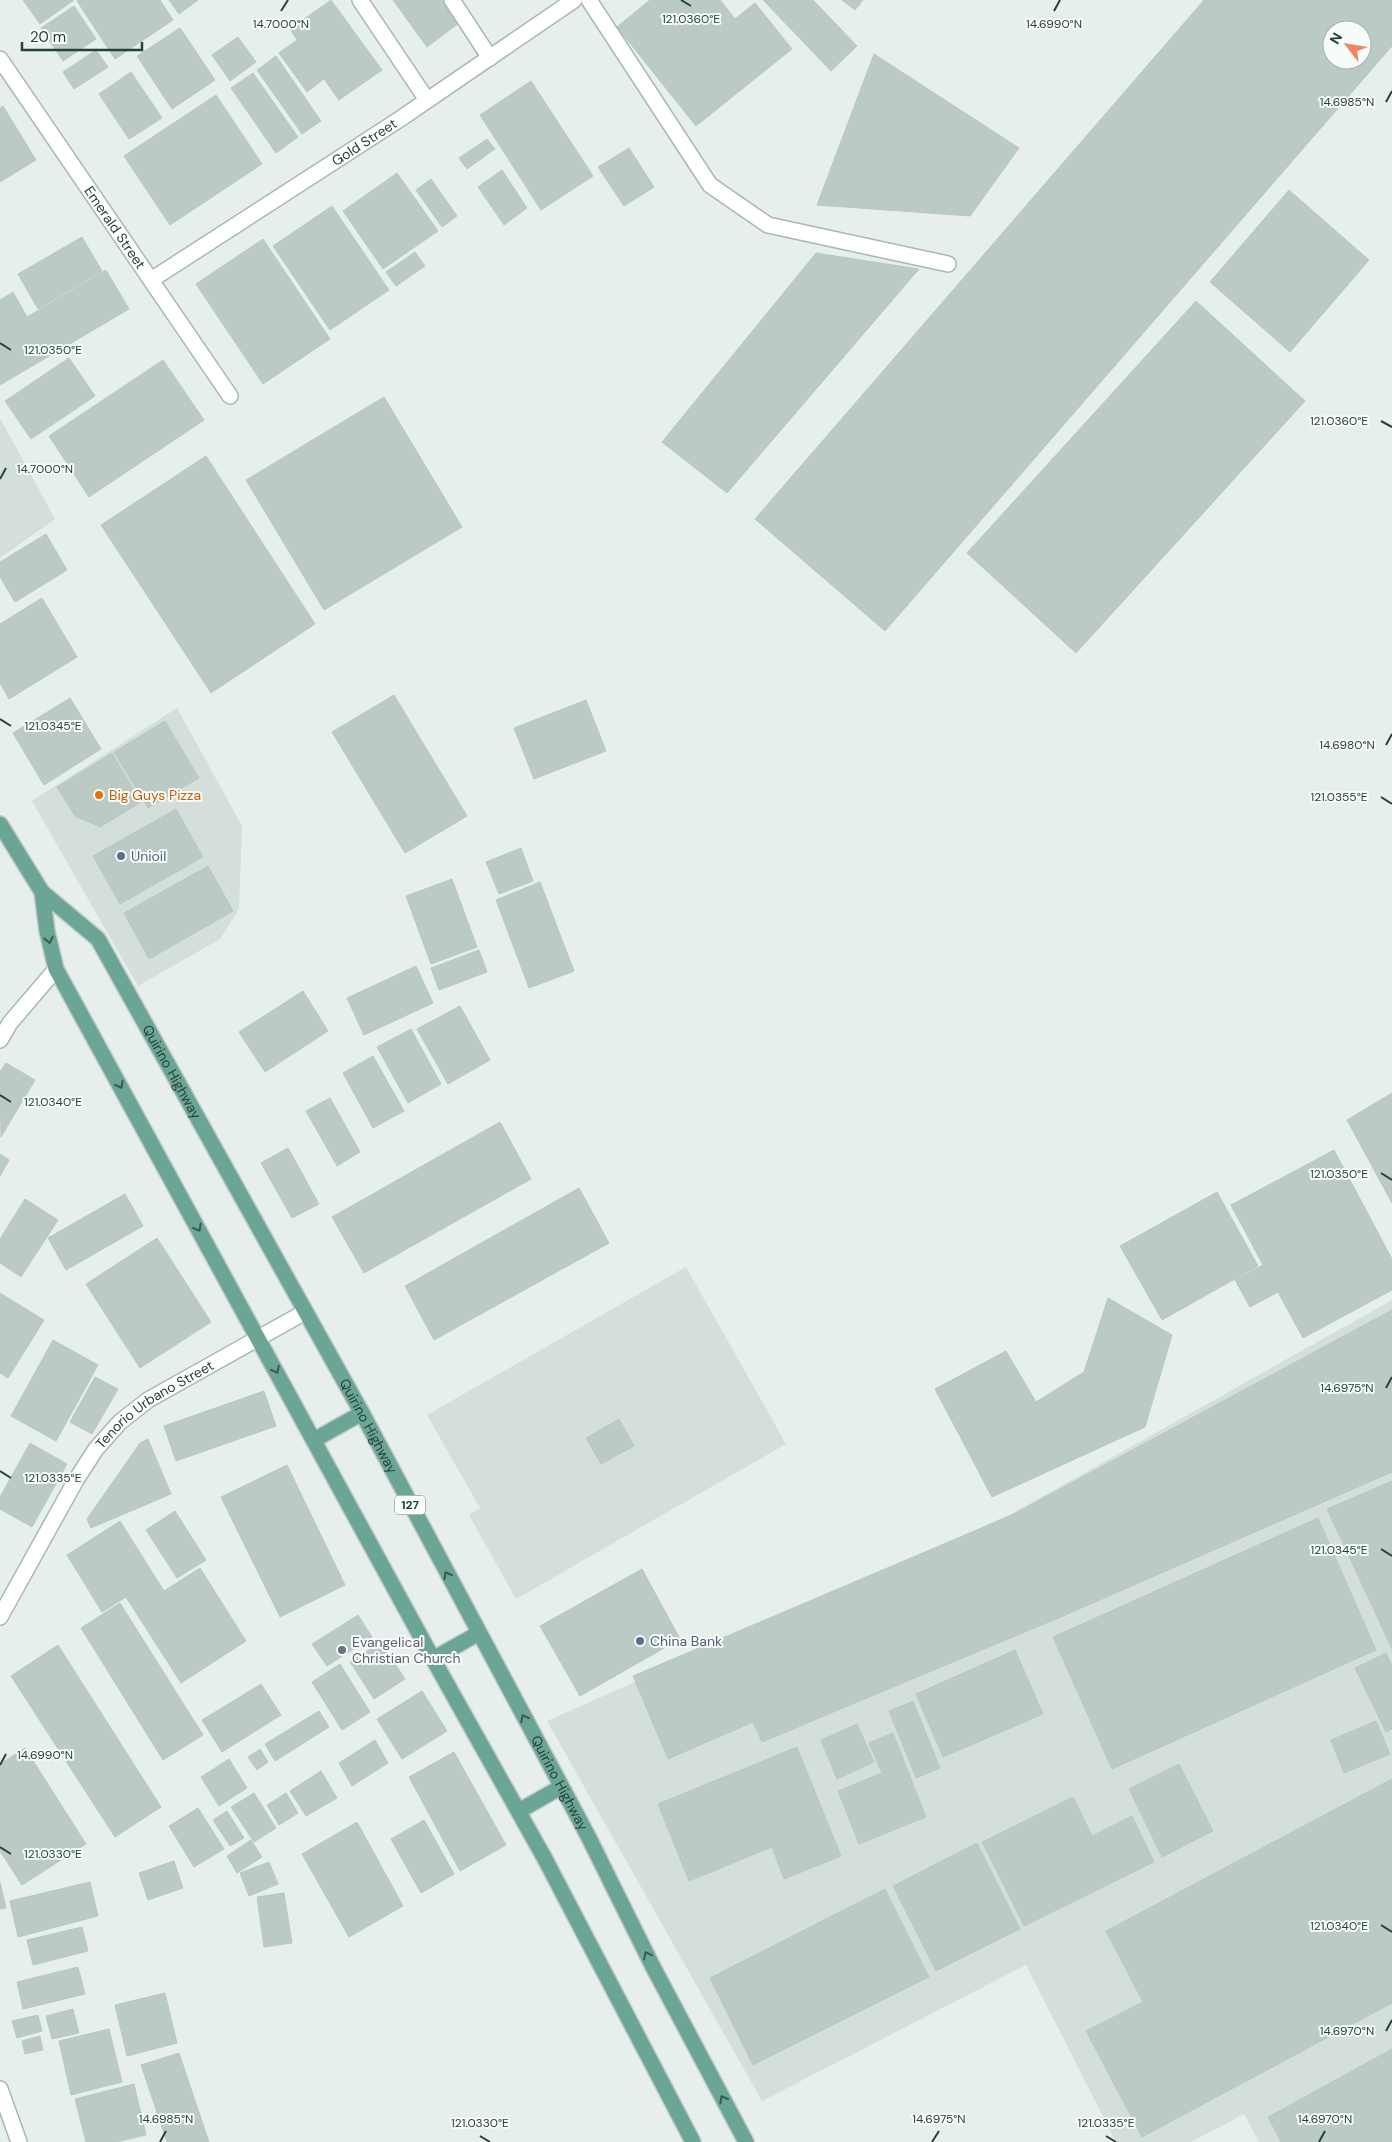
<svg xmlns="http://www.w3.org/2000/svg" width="1392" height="2142" viewBox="0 0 1392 2142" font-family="'DM Sans',sans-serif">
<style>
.built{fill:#d4dfda}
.building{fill:#bbcac4;stroke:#b8c9c2;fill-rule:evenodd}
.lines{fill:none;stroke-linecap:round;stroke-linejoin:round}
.service-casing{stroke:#a8b8b2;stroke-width:18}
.minor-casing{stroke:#a8b8b2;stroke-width:18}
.primary-casing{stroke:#c2cac8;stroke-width:18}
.service{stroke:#fff;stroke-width:15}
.minor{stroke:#fff;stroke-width:15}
.primary{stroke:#6aa596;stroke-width:15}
.oneway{stroke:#365b51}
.ticks{fill:none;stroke:#24423a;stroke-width:2}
.food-dot{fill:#e8710a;stroke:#f7fbf9;stroke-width:2}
.service-dot{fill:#5c6f8a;stroke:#f7fbf9;stroke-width:2}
.worship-dot{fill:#6b7280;stroke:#f7fbf9;stroke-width:2}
.labels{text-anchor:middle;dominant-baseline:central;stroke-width:4;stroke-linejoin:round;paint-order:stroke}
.shield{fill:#f7fbf9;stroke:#637a73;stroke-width:1}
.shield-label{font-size:12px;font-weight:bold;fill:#24423a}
.street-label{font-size:14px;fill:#24423a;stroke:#f7fbf9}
.food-label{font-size:14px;fill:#c56008;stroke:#f7fbf9;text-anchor:start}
.service-label{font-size:14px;fill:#4e5e75;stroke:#f7fbf9;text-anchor:start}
.worship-label{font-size:14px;fill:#5b616d;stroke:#f7fbf9;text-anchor:start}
.ticks-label{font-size:12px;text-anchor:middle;fill:#24423a;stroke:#f7fbf9;stroke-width:4;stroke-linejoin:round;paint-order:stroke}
</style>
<rect width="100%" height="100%" fill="#e6efeb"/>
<path class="built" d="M0,418l55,101 -55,39z
M177,708l65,118 -3,83 -19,30 -82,47 -106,-185z
M686,1267l100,177 -270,155 -47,-84 11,-7 -53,-93z
M1392,1300v842h-133l-15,-28 -53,28h-75l-90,-177 -264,136 -215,-380 464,-207z"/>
<path class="building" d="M23,0h51l-34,24z
M79,0h81l13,20 -58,39 -38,-58z
M169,0h29l-19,14z
M331,0l51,70 -43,30 -15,-21 -17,13 -28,-39 18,-13 -7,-11z
M393,0h50l16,23 -32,24z
M650,0h70l15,19 20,-16 37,46 -96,77 -79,-99z
M763,0h50l44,46 -26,25z
M842,0h21l-8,10z
M1204,0h188v46l-507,585 -130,-112zM1332,30h30v30h-30z
M74,6l22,33 -33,22 -22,-33z
M180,28l35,52 -43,29 -35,-53z
M238,37l18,25 -26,19 -18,-26z
M96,50l12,17 -34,22 -11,-17z
M874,54l145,94 -49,68 -153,-11z
M276,56l45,65 -19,13 -45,-64z
M131,72l31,46 -33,21 -30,-45z
M253,73l45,64 -22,16 -45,-65z
M531,81l62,95 -52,34 -61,-95z
M216,95l46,69 -92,61 -46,-69z
M3,106l33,54 -36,22v-74z
M487,139l8,10 -28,20 -8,-11z
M629,148l25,39 -30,19 -26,-39z
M502,170l25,38 -23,17 -26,-38z
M397,173l41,58 -55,38 -40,-58z
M431,179l26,37 -15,11 -26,-37z
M1289,190l80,70 -79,92 -80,-70z
M332,206l57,84 -59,40 -57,-84z
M82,237l20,34 -64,38 -20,-35z
M263,239l67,100 -67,45 -67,-100z
M415,252l10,14 -29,20 -10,-14z
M816,253l103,16 -192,224 -65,-51z
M106,270l23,39 -129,76v-85l13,-8 14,25z
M1196,301l109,100 -229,252 -109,-100z
M69,358l26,38 -64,43 -26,-38z
M163,360l41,60 -115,77 -40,-61z
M384,397l78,130 -138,83 -78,-130z
M206,456l109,168 -104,69 -110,-168z
M46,534l21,36 -52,32 -15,-25v-15z
M42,598l35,59 -68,42 -9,-16v-59z
M394,695l73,121 -62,37 -73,-121z
M70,698l31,51 -57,36 -31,-52z
M586,700l20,51 -72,28 -20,-51z
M165,721l34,57 -51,30 -34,-56z
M112,753l29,49 -41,25 -25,-11 -18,-29z
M176,809l27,48 -83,47 -27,-48z
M521,848l12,33 -34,13 -13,-32z
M208,866l25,45 -84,48 -25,-46z
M452,879l25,68 -46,17 -25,-68z
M540,882l34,89 -45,17 -33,-88z
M479,950l8,22 -48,18 -8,-22z
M416,966l17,37 -69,32 -17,-37z
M303,991l25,40 -63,41 -26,-40z
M460,1006l30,54 -42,24 -31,-55z
M411,1029l30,55 -33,19 -31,-56z
M373,1056l31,55 -31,17 -30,-55z
M6,1063l29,17 -34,57 -1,-65z
M1392,1093v110l-45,-83z
M330,1098l30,54 -23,14 -31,-55z
M500,1122l31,57 -167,94 -32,-56z
M288,1148l31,56 -27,14 -31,-55z
M1334,1150l58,109v31l-89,48 -25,-46 -28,15 -15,-27 28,-15 -32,-60z
M0,1154l9,6 -9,16z
M579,1188l30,55 -175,97 -29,-54z
M1217,1192l41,74 -96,54 -42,-74z
M125,1194l18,32 -77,44 -18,-32z
M25,1199l33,21 -37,57 -21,-14v-24z
M157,1238l54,84 -71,46 -54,-84z
M0,1293l44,27 -36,58 -8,-5z
M1108,1298l64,37 -27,92 -153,70 -57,-108 71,-38 30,51 48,-30z
M1392,1310v162l-329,144 -301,126 -9,-20 -85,37 -35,-83 379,-161z
M53,1340l45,25 -42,76 -45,-25z
M95,1377l23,12 -26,45 -22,-12z
M264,1391l12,35 -100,35 -12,-35z
M619,1419l15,27 -33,18 -15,-26z
M148,1439l23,55 -80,34 -4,-9 53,-76z
M30,1443l37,21 -35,63 -32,-18v-12z
M287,1465l58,120 -65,32 -59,-120z
M1392,1481v168l-65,-140z
M175,1511l31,49 -29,18 -31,-48z
M1318,1518l58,132 -264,119 -59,-132z
M120,1521l44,70 36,-23 46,73 -65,42 -55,-86 -24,15 -35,-57z
M642,1569l38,70 -100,57 -40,-70z
M120,1603l83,132 -40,25 -82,-132z
M358,1615l14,22 -45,29 -15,-22z
M381,1642l24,37 -31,20 -24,-37z
M58,1645l103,162 -46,30 -104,-161z
M1015,1650l28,64 -100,43 -27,-63z
M1386,1653l6,13v63l-6,3 -31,-64z
M340,1664l30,48 -28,18 -30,-48z
M261,1684l20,31 -59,37 -20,-32z
M422,1691l25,40 -45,28 -25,-40z
M913,1701l27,67 -24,10 -27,-67z
M319,1711l10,16 -54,34 -10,-17z
M1376,1721l14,33 -46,19 -13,-33z
M857,1724l17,38 -37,17 -16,-39z
M893,1733l33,84 -67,27 -21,-53 44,-18 -13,-30z
M375,1740l13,23 -36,23 -13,-23z
M797,1747l44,109 -57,23 -12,-32 -83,34 -31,-77z
M25,1748l61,96 -64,41 -22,-34v-87z
M260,1749l8,13 -11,8 -9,-13z
M454,1752l52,93 -46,26 -51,-94z
M229,1759l18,29 -28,18 -18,-29z
M1179,1764l34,67 -51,26 -33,-68z
M321,1771l16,27 -31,18 -16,-25z
M1392,1779v224l-250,134 -56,-106 57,-29 -37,-71z
M254,1793l22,35 -22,14 -23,-35z
M286,1793l12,20 -19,12 -12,-20z
M1073,1797l19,39 40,-20 22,46 -130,64 -42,-84z
M198,1808l26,41 -30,18 -25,-41z
M227,1811l17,27 -14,8 -17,-26z
M424,1820l30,54 -33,19 -30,-54z
M357,1822l46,84 -54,31 -47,-83z
M251,1840l11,17 -25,16 -10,-17z
M977,1843l43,86 -84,42 -43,-85z
M174,1861l9,27 -35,12 -9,-27z
M269,1862l9,22 -29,12 -9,-23z
M0,1882l6,26 -6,1z
M90,1882l8,34 -80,21 -8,-36z
M885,1889l44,88 -176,88 -43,-87z
M284,1893l8,50 -28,4 -7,-50z
M82,1927l6,24 -55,14 -6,-25z
M78,1967l7,27 -62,15 -6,-27z
M165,1993l12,50 -50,13 -12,-51z
M73,2009l6,24 -27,6 -6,-23z
M38,2015l4,16 -25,7 -5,-17z
M109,2029l13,53 -51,13 -12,-54z
M40,2036l3,14 -18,4 -3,-13z
M1392,2049v93h-111l-13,-25z
M179,2053l30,89h-42l-26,-77z
M134,2084l12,51 -30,7h-30l-11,-43z"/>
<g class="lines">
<defs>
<path id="service" d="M452,0l38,58
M589,0l121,185 58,40 180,39"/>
<g id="minor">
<path d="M360,0l67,100"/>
<path id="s1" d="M0,59l230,337"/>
<path id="s2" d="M151,280l249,-161 174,-119"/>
<path d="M0,1040l10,-17 46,-54"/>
<path id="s3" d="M0,1617l76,-137 20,-31 24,-27 28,-22 157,-88"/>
<path d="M0,2089l19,53"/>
</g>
<g id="primary">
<path id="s4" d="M0,824l42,68 56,47 264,474 226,423 64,129 94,177"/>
<path d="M42,892l5,39 9,38 377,690 112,200 148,283"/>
<path d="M314,1440l48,-27"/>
<path d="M433,1659l46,-26"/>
<path d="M519,1811l42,-24"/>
</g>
</defs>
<use href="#service" class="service-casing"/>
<use href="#minor" class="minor-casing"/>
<use href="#primary" class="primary-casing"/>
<use href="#service" class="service"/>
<use href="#minor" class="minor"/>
<use href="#primary" class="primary"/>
</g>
<defs><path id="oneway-chevron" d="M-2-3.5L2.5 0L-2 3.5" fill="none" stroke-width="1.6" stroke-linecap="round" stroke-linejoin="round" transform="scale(1.25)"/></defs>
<g class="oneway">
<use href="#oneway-chevron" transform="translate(49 940) rotate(77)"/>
<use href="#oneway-chevron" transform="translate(120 1085) rotate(61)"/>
<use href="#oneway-chevron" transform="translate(198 1228) rotate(61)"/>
<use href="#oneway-chevron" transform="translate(276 1370) rotate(62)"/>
<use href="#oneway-chevron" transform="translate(447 1575) rotate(-118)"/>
<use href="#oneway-chevron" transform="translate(524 1718) rotate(-118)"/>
<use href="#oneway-chevron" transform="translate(647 1955) rotate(-116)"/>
<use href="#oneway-chevron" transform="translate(723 2099) rotate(-118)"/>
</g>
<path class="ticks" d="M681,0l10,6M281,11l7,-11M1054,11l6,-11M1386,102l6,-11M0,343l11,7M1381,421l11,6M0,479l6,-11M0,719l11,7M1386,745l6,-11M1381,797l11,7M0,1095l11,7M1381,1173l11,7M1386,1388l6,-11M0,1471l11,7M1381,1549l11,7M0,1765l6,-11M0,1847l11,7M1381,1925l11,7M1386,2031l6,-11M480,2136l10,6M1106,2136l10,6M160,2142l6,-11M932,2142l7,-11M1319,2142l6,-11"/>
<circle class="food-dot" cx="99" cy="795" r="5"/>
<g class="service-dot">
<circle cx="121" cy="856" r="5"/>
<circle cx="640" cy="1641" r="5"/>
</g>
<circle class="worship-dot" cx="342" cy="1650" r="5"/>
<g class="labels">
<rect class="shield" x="395" y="1495.5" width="30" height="19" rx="4"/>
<g class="shield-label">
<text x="410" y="1505">127</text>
</g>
<g class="street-label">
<text stroke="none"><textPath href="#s2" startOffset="254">Gold Street</textPath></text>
<text stroke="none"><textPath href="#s1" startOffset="204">Emerald Street</textPath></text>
<text stroke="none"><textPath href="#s4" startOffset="305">Quirino Highway</textPath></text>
<text stroke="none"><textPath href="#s3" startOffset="268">Tenorio Urbano Street</textPath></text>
<text stroke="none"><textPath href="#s4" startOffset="710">Quirino Highway</textPath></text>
<text stroke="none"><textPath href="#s4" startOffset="1115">Quirino Highway</textPath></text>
</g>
<g class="food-label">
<text x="109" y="795">Big Guys Pizza</text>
</g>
<g class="service-label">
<text x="131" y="856">Unioil</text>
<text x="650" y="1641">China Bank</text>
</g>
<g class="worship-label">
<text x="352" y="1642">Evangelical<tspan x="352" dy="16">Christian Church</tspan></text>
</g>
</g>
<g class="ticks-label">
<text x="691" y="23">121.0360°E</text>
<text x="281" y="28">14.7000°N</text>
<text x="1054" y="28">14.6990°N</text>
<text x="1347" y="106">14.6985°N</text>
<text x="53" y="354">121.0350°E</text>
<text x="1339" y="425">121.0360°E</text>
<text x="45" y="473">14.7000°N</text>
<text x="53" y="730">121.0345°E</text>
<text x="1347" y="749">14.6980°N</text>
<text x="1339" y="801">121.0355°E</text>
<text x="53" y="1106">121.0340°E</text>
<text x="1339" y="1178">121.0350°E</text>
<text x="1347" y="1392">14.6975°N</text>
<text x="53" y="1482">121.0335°E</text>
<text x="1339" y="1554">121.0345°E</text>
<text x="45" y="1759">14.6990°N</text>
<text x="53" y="1858">121.0330°E</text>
<text x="1339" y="1930">121.0340°E</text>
<text x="1347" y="2035">14.6970°N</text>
<text x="166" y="2123">14.6985°N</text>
<text x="939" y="2123">14.6975°N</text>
<text x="1325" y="2123">14.6970°N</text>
<text x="480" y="2127">121.0330°E</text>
<text x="1106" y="2127">121.0335°E</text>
</g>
<g transform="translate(1347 45) rotate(301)"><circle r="24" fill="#f7fbf9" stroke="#a3b1ad"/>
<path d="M0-4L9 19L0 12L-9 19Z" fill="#f4845f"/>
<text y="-8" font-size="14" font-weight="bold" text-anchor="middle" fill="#24423a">N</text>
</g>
<path d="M22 42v8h120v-8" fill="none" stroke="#24423a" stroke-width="2.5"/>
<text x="30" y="42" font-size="15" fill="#24423a" stroke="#f7fbf9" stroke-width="4" paint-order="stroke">20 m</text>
</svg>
